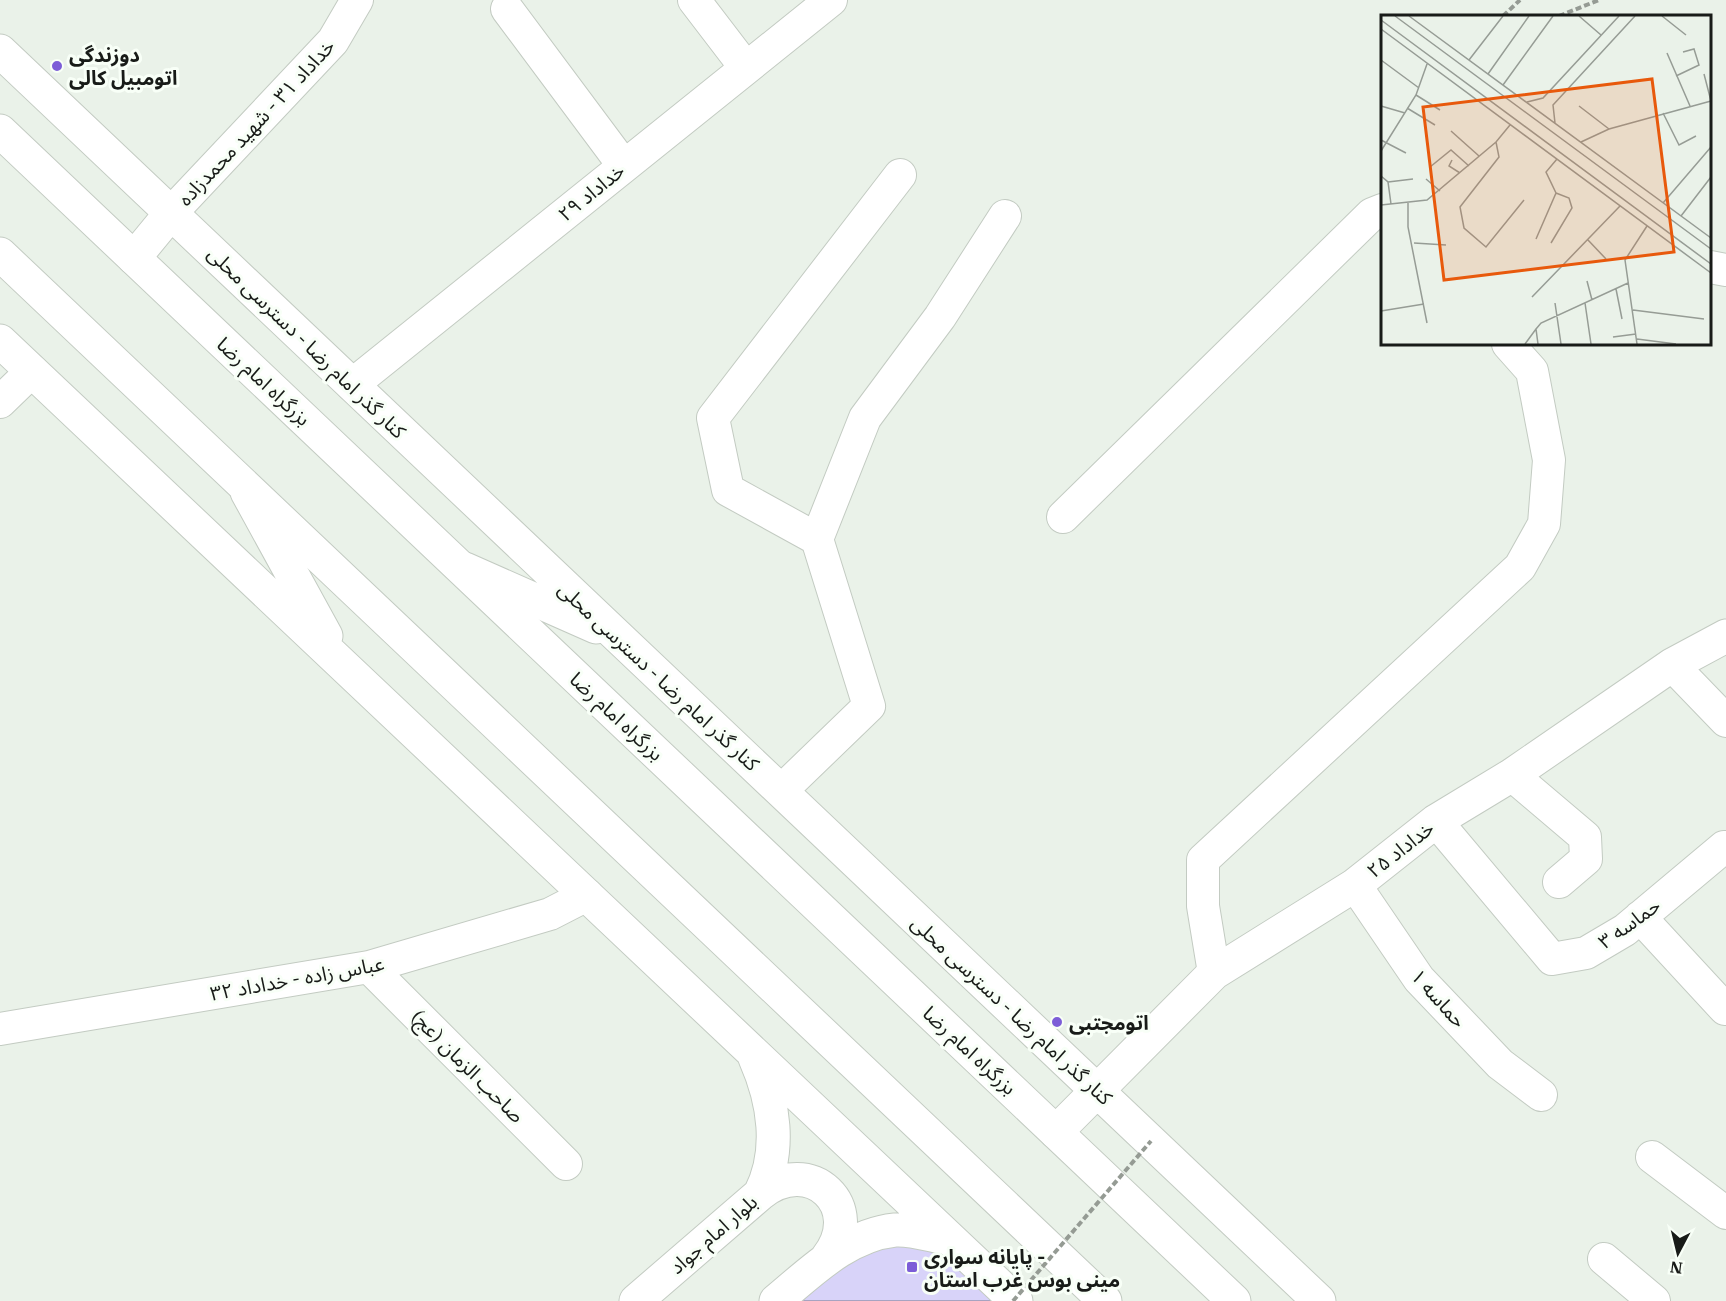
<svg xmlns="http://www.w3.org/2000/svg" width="1726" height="1301" viewBox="0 0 1726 1301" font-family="'IBM Plex Serif','Noto Sans Arabic',serif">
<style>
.building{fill:#d8d3f9;stroke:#9794ae;stroke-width:1.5}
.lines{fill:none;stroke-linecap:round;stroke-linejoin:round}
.street-casing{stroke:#c3cbc2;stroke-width:34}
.secondary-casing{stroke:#c3cbc2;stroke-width:35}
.highway-casing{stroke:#c3cbc2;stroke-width:35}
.path{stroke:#959b94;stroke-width:4;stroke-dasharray:6 3;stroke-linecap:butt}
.street{stroke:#fff;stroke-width:32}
.secondary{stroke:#fff;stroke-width:33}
.highway{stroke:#fff;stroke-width:33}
.path-bridge{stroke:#959b94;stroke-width:4;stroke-dasharray:6 3;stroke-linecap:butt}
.poi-dot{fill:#7c5dd7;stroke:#f8fff7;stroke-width:2}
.labels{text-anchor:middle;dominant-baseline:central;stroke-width:6;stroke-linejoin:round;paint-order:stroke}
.poi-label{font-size:20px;font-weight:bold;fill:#181b18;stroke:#f8fff7;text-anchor:start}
.street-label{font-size:20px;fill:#181b18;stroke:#f8fff7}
.inset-road{fill:none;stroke:#969c95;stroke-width:1.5}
.view{fill:#e8590c;fill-opacity:0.15;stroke:#e8590c;stroke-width:3}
.inset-edge{fill:none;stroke:#181b18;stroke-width:3}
</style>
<rect width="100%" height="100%" fill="#eaf2e9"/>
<path class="building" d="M929,1209l93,92h-222l33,-27z"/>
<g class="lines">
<defs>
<path id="street" d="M694,0l52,68
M507,9l117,157
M171,213l162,-172 24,-41
M1710,267l16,3
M352,385l479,-385
M0,402l32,-31
M1063,517l309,-303 10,-4
M817,539l-89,-49 -15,-72 187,-243
M1672,665l54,56
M1512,775l73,62 1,22 -27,23
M781,791l88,-85 -52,-167 48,-121 75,-101 65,-101
M1436,821l116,138 34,-6 39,-23 99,-83
M1355,885l64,94 81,85 41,31
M1640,917l85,92
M369,967l197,197
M1214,973l-11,-67v-46l317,-293 24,-43 5,-64 -17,-89 -24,-27
M0,1029l369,-62 181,-53 37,-19
M1652,1157l74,56
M1604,1259l50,42"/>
<path id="secondary" d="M0,51l1319,1250
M134,258l37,-45
M0,341l1016,960
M247,492l79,144
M465,569l131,58
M1056,1132l158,-159 141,-88 81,-64 76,-46 160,-110 54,-29
M760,1194c50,-41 107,13 67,64
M636,1301l124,-107c22,-43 14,-93 -5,-136
M776,1301c35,-29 71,-66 119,-71 15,-1 31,4 46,7"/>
<path id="highway" d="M0,131l1234,1170
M0,254l1105,1047"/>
</defs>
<use href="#street" class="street-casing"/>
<use href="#secondary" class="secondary-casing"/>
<use href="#highway" class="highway-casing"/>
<path class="path" d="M1503,16l17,-16
M1559,16l40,-16"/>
<use href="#street" class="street"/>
<use href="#secondary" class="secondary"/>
<use href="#highway" class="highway"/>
<path class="path-bridge" d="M1013,1301l138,-160"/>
</g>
<g class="poi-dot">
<circle cx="57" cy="66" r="6"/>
<circle cx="1057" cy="1022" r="6"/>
<rect x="906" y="1261" width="12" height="12" rx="3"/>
</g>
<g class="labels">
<g class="poi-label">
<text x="69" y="54">دوزندگی<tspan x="69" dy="23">اتومبیل کالی</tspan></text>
<text x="1069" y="1022">اتومجتبی</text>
<text x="924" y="1256">پایانه سواری -<tspan x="924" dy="23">مینی بوس غرب استان</tspan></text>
</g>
<g class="street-label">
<text transform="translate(256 122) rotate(-47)">خداداد ۳۱ - شهید محمدزاده</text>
<text transform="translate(591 192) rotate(-39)">خداداد ۲۹</text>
<text transform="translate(307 342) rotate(44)">کنار گذر امام رضا - دسترسی محلی</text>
<text transform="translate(264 381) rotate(43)">بزرگراه امام رضا</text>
<text transform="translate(659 676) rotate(43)">کنار گذر امام رضا - دسترسی محلی</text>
<text transform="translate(617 716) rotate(43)">بزرگراه امام رضا</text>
<text transform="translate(1400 849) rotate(-38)">خداداد ۲۵</text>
<text transform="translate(1629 923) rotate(-36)">حماسه ۳</text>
<text transform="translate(297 978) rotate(-10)">عباس زاده - خداداد ۳۲</text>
<text transform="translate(1439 998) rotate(48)">حماسه ۱</text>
<text transform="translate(1012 1010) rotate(43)">کنار گذر امام رضا - دسترسی محلی</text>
<text transform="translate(970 1050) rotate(43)">بزرگراه امام رضا</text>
<text transform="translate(468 1066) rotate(45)">صاحب الزمان (عج)</text>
<text transform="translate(713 1234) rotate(-41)">بلوار امام جواد</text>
</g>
</g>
<g transform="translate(1381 15)">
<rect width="330" height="330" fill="#eaf2e9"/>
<path class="inset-road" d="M14,1l316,233M28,1l302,222M198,1l22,19M281,1l24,19M0,5l330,244M0,14l330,244M286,38l23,53M0,45l38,28M88,45l34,-44M107,59l41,-58M323,59l7,27M295,61l23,-11 -5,-16 -11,3M122,70l50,-69M35,80l24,15M146,87l16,-4 76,-82M0,91l24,7M198,91l30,23M26,93l28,17M282,98l16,32 17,-9M174,108l-2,-18 82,-89M70,116l28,25M0,125l25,13M115,127l3,15 -39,50 4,21 22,19 38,-47M200,127l28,-13 102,-28M0,136l35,-56 11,-31M71,145l-3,6 11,7M49,152l21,-17 18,16M0,161l7,6 3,22M45,164l14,12M7,167l25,-3M27,187v25l19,96M282,188l48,-56M0,190l46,-5 69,-58 14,-17M300,201l30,-39M155,224l20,-46 -10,-21 11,-13M207,225l18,19M33,228l32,2M170,228l21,-35 -3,-10 -13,-5M206,266l5,19M235,274l6,30M151,282l88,-91M174,288l6,41M204,288l6,41M252,295l71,9M0,296l43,-7M232,322l23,-3M256,324l39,5M144,329l11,-15M157,329l-2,-15 5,-6 87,-40M256,329l-12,-84 22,-34"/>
<path class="view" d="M271,64l22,173 -230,28 -21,-173z"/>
<rect width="330" height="330" class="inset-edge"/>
</g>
<g transform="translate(1678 1253) rotate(187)" stroke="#f8fff7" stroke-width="4.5" paint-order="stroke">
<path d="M0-4.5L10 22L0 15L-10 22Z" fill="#181b18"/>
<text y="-9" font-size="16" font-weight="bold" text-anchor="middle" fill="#181b18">N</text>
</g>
</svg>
